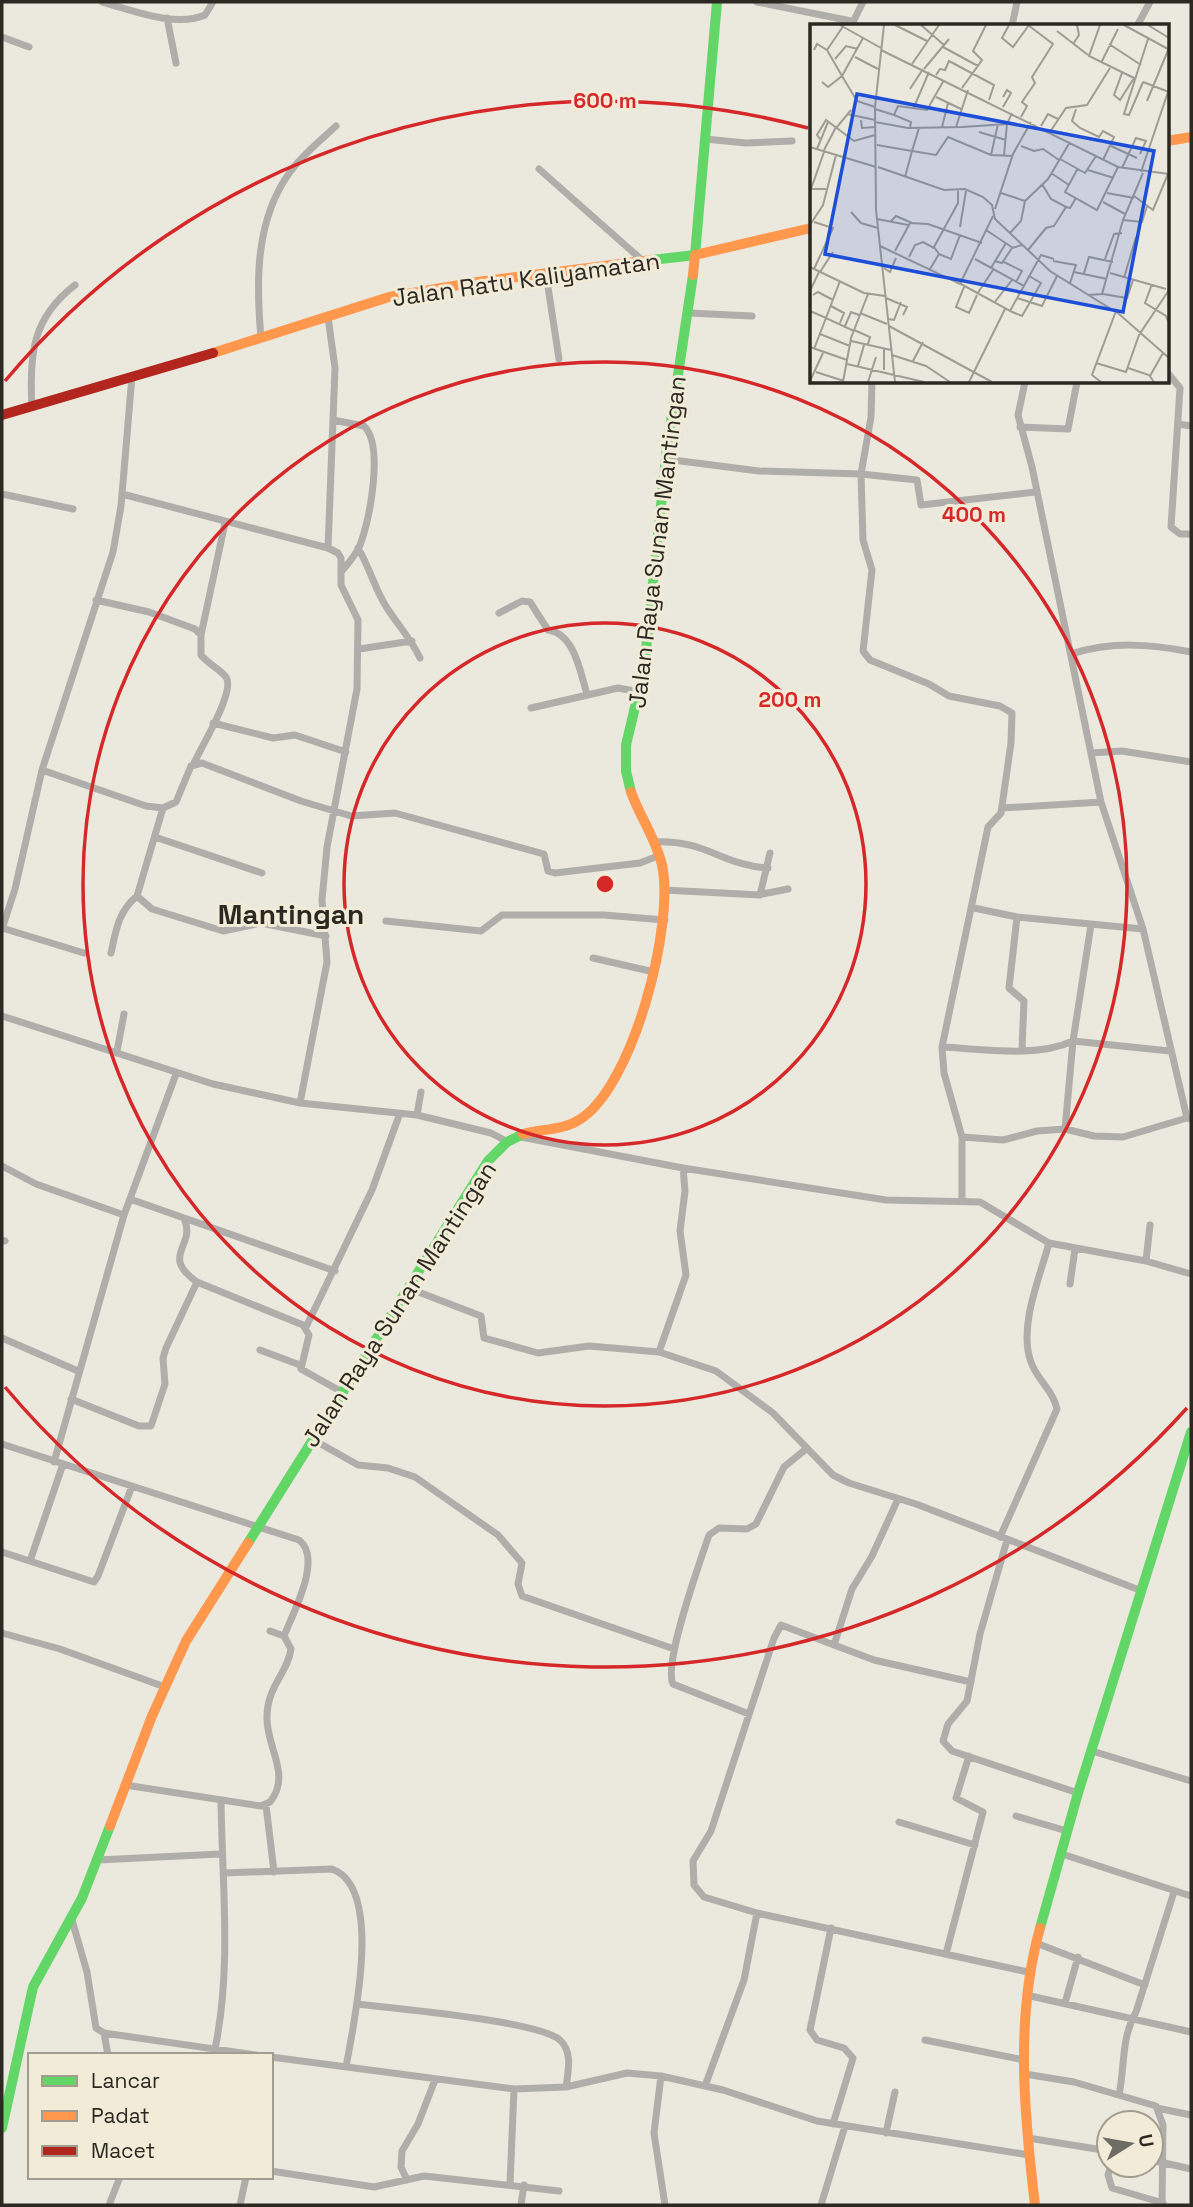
<svg xmlns="http://www.w3.org/2000/svg" width="1193" height="2207" viewBox="0 0 1193 2207" font-family="'Space Grotesk',sans-serif">
<style>
.lines{fill:none;stroke-linecap:round;stroke-linejoin:round}
.street{stroke:#afaeaa;stroke-width:7}
.fast{stroke:#63d668;stroke-width:10}
.slow{stroke:#ff974d;stroke-width:10}
.jam{stroke:#b3261e;stroke-width:10}
.ring{fill:none;stroke:#d62828;stroke-width:3.5}
.labels{text-anchor:middle;dominant-baseline:central;stroke-width:6;stroke-linejoin:round;paint-order:stroke}
.street-label{font-size:24px;fill:#2b2922;stroke:#f1ebd8}
.quarter-label{font-size:28px;font-weight:bold;fill:#2b2922;stroke:#f1ebd8}
.inset-road{fill:none;stroke:#9e9c93;stroke-width:2}
.view{fill:#1d4ed8;fill-opacity:0.15;stroke:#1d4ed8;stroke-width:3.5}
.inset-edge{fill:none;stroke:#2b2922;stroke-width:3.5}
.centre{fill:#d62828;stroke:#f1ebd8;stroke-width:3.5}
.ring-label{font-size:21px;text-anchor:middle;font-weight:bold;fill:#d62828;stroke:#f1ebd8;stroke-width:6;stroke-linejoin:round;paint-order:stroke}
</style>
<rect width="100%" height="100%" fill="#ebe8de"/>
<g class="lines">
<path class="street" d="M102,2c30,8 73,26 103,13l8,-13
M757,2l94,19
M167,18l9,45
M851,26l12,-24
M1012,26l5,-24
M1137,26l13,-24
M2,37l27,10
M705,139l41,4 46,-2
M539,169l104,92
M546,274l13,85
M689,313l63,3
M261,338c-5,-56 -6,-118 29,-166 13,-18 30,-31 46,-46
M1167,372l13,16 -9,139 9,7h11
M1025,382l-7,33 14,52 69,335 42,127 44,189 4,1
M32,407c-3,-52 0,-89 43,-122
M333,420l31,6c20,19 6,94 -4,119 -4,10 -12,19 -19,27
M1178,424l13,2
M1020,427l48,2 9,-47
M665,459l94,12 102,3 10,-57 1,-35
M2,494l71,15
M122,494l206,54 10,5 3,5v27l17,35 -1,69 -30,158 -5,53 5,62 -27,141
M328,548l7,-180 -7,-51
M358,548c12,20 17,42 29,60 11,17 24,31 33,50
M96,600l53,12 46,17 6,6v20c7,9 19,14 25,22 10,14 -25,70 -32,86
M499,613l23,-12 8,1 18,28c27,4 32,42 39,64
M201,635l24,-112
M359,649l53,-8
M1071,654c41,-13 79,-10 120,-2
M531,708l87,-20 22,4
M213,723l60,15 22,-3 51,17
M1091,753l31,-2 69,11
M42,770l104,36 17,2 13,-6 15,-36 11,-3 99,38 50,15 44,-3 149,41 4,17 7,2 85,-10 18,-7
M163,808l-26,88 15,13 71,22 38,-8 65,13
M1002,808l99,-6
M155,837l107,36
M654,842c51,-3 70,24 114,26
M664,890l96,5 10,-42
M762,894l26,-5
M974,908l43,9 126,12
M1017,917l-8,71 15,13 -2,48
M386,921l95,10 21,-16h102l61,5
M2,928l82,25
M2,929l13,-40 27,-119 71,-218 8,-46 11,-130
M111,953c5,-23 7,-41 26,-57
M593,958l61,14
M2,1016l211,68 87,19 117,12 74,18 17,9
M942,1047c40,2 94,11 131,-6l97,10
M117,1051l7,-37
M417,1115l4,-23
M1065,1129l8,-88 18,-116
M521,1137l162,31 203,32 94,2 69,41 97,18 45,13
M962,1137l41,3 34,-9 28,-2 29,7 29,1 64,-19
M2,1166l34,18 88,31
M683,1168l2,23 -5,40 6,44 -27,77 57,19 57,42 60,62 16,8 67,21 226,87
M130,1199l205,72
M962,1200v-63l-18,-64 -2,-26 46,-220 13,-14 10,-70 1,-30 -12,-7 -51,-10 -20,-12 -59,-24 -7,-9 9,-81 -9,-30 -2,-66 56,6 4,25 114,-13
M185,1221c10,25 -25,35 12,61l106,43 6,10 -8,34 41,23
M2,1240l3,1
M1146,1261l4,-36
M1070,1284l5,-35
M408,1288l73,28 3,22 54,15 51,-7 70,6
M306,1327l66,-137 28,-77
M2,1338l76,33
M260,1350l40,15
M71,1399l68,27h12l14,-42 -2,-26 3,-10 31,-66
M312,1439l46,26 30,3 27,9 83,58 24,28 -4,21 4,12 152,53
M2,1444l297,96c24,18 -6,73 -15,96
M54,1462l70,-247 52,-141
M1000,1537l57,-128c-4,-19 -20,-29 -26,-47 -13,-35 9,-85 18,-119
M1007,1540l-27,94 -13,67 -19,23 -5,17 9,10 126,42
M2,1552l92,30 4,-6 34,-90
M30,1561l33,-97
M2,1633l58,16 105,38
M834,1645l18,-56 20,-33 26,-57
M971,1682l-97,-22 -93,-35 -7,13 -63,193 -18,30 1,24 10,12 53,16 271,59
M749,1714l-76,-30c-10,-21 27,-122 36,-149l10,-7 28,1 9,-5 28,-57 22,-18
M1092,1751l99,30
M125,1785l136,21 9,-4c22,-27 -4,-55 -3,-85 0,-31 21,-44 24,-68l-7,-13 -14,-5
M266,1805l8,67
M1016,1816l51,15
M899,1822l76,23
M1062,1854l129,42
M98,1860l122,-6
M224,1873l108,-4c53,19 21,157 14,198
M72,1920l15,52 9,56 8,5 152,22
M831,1928l-21,102 7,10 27,8 9,10 -20,66
M1036,1943l109,42
M946,1954l37,-142 -27,-14 13,-42
M1026,1995l165,37
M1065,2003l13,-46
M357,2004c35,4 182,17 203,36 13,12 8,32 6,47
M104,2033l4,22
M925,2040l99,20
M215,2049c17,-83 7,-165 6,-249
M271,2057l243,32 52,-2 61,-14 34,3 62,14 94,31 212,34
M1025,2074l49,8 82,24 7,19 -1,80
M661,2076l-7,57 11,72
M705,2086l39,-106 13,-67
M1119,2095c6,-29 2,-57 17,-83l38,-120
M1157,2108l34,7
M886,2133l9,-41
M1028,2138l81,13
M1151,2160l40,9
M1111,2165l-3,10 4,13 51,15
M271,2171l103,16 50,-11 135,15
M407,2180l-6,-13 1,-16 16,-27 17,-44
M510,2184l4,-95
M109,2205l11,-28
M240,2205l6,-28
M521,2205l3,-20
M821,2205l24,-79"/>
<path class="fast" d="M652,260l43,-5 22,-253
M631,792l-5,-21v-26l18,-76 23,-221 26,-173
M248,1543l240,-382 19,-19 16,-8
M1040,1928l38,-135 113,-361
M2,2128l31,-141 49,-89 28,-72"/>
<path class="slow" d="M1167,141l24,-4
M693,275l2,-20 116,-27
M213,353l176,-56 88,-15 175,-22
M523,1134c18,-5 40,-4 56,-14 54,-32 96,-196 83,-255 -6,-26 -22,-48 -31,-73
M110,1826l42,-110 34,-75 62,-98
M1035,2205c-11,-92 -20,-187 5,-277"/>
<path class="jam" d="M2,415l211,-62"/>
</g>
<g class="ring">
<circle cx="605" cy="884" r="261"/>
<circle cx="605" cy="884" r="522"/>
<path d="M1187 1408A783 783 0 0 1 5 1387M5 381A783 783 0 0 1 808 128"/>
</g>
<g class="labels">
<g class="street-label">
<text transform="translate(526 279) rotate(-8)">Jalan Ratu Kaliyamatan</text>
<text transform="translate(657 542) rotate(-83)">Jalan Raya Sunan Mantingan</text>
<text transform="translate(399 1304) rotate(-57)">Jalan Raya Sunan Mantingan</text>
</g>
<g class="quarter-label">
<text x="291" y="914">Mantingan</text>
</g>
</g>
<g transform="translate(810 24)">
<rect width="359" height="359" fill="#ebe8de"/>
<path class="inset-road" d="M30,1l41,23M74,1l-9,82 1,103 19,172M85,1l32,16M111,1l23,20M199,1l-7,13 11,9 16,-22M290,1l-11,31 47,23M314,1l44,24M338,1l21,13M247,7l31,24M53,14l-21,38 15,25 18,6M263,20l6,-9 -2,-10M299,20l32,21M133,23l35,19M4,26l3,-6 10,6 17,-25M71,26l237,117 51,7M45,33l23,12M25,35l11,-13 12,3M291,39l17,-34M102,40l27,-39M114,45l25,-30M312,49l-8,22 6,5 14,-22M126,51l4,-6 5,1 4,-9 45,24 -5,15M12,58l6,5 14,-11 -15,-26M333,58l-14,33 -5,-1 24,-75M333,58l26,10M152,64l20,-28 -9,-9 13,-26M100,65l13,-20M126,73l25,12M193,73l4,-7 4,3 -8,14M337,77l22,-53M104,83l15,-35M65,85l19,6 4,-9 29,4 17,-30M266,85l-4,12 8,7 19,9 4,-6 11,6 -11,23M37,90l28,6M84,91l17,7 -1,6M211,93l6,-11 -5,-4 13,-19 -3,-6 21,-33 -25,-19M51,96l1,8 13,-1M65,98l33,6 54,-1 45,-3 5,-11M231,102l7,-12 10,5M27,103l14,-17M132,103l6,-24M146,103l12,-37M109,104l-7,23 24,4 12,-18 43,18 22,1M169,108l27,8M240,108l16,-24 21,-3 23,-37M10,115l-3,-4 9,-15 28,21 21,-6M67,121l35,6 -7,26M211,122l13,5 9,-2 16,11M301,122l26,12M0,123l66,20M7,125l11,-27M14,126l12,-23M14,128l-13,37h15M181,131l7,-31M194,131l3,-31M250,135l25,14 11,-17M68,143l66,23 21,-1 18,8 9,8 3,14 55,52 69,43 50,44M268,144l-13,24 32,18 21,-43M312,144l14,-30 10,3 -6,13M278,146l26,8M331,148l27,-80M241,149l18,12M232,160l9,15 15,8 4,1 6,-10M191,169l24,8 23,-22 22,-37M297,169l27,5M324,172l19,14 15,-36M293,178l22,12M185,185l18,-55 18,-32M41,188l10,11 17,5M67,195l31,6M313,196l19,2 5,-16M81,197l5,-5 16,7M0,201l13,-20 13,-50M150,203l6,-36M176,206l27,18M200,209l11,-12 4,-20M70,222l80,38 33,-68M218,226l18,-22 8,-2 12,-19M85,227l15,-28 18,1 54,19M129,230l12,5 9,-24M99,233l6,-12 8,-3 11,6M165,235l49,27M295,235l9,-25 8,-1M185,237l7,2 10,-15 10,-3M243,237l23,4 -6,18M194,238l18,9 -6,11M0,243l54,26 21,3M74,244l6,4 6,-14M181,244l15,-25M4,245l19,-41 -19,-6M120,245l9,-15 -5,-7 24,-44v-14M10,248l13,-20M264,248l33,7M274,249l5,-16 24,5M300,249l56,16M314,254l12,-41M151,260l49,27 31,-56 13,4M342,260l-7,19 21,13 3,7M154,263l-8,20 13,6 8,-18M0,267l9,-19M167,270l16,-24M293,270l24,4 6,-18M3,271l5,-3 15,8M278,271l14,-1 21,-74 20,-47M76,274l21,9 -4,8M207,274l25,8 15,-30M184,279l18,-23M219,280l12,-21 -12,-7M21,282l13,7 -4,10M0,287l16,7 14,-37M200,287l12,5 7,-12M50,289l27,11M78,295l6,1 7,-18M35,302l6,-14 8,3M79,302l103,56M44,306l16,7 -2,7M10,310l30,12M41,317l40,9M0,323l37,13M4,325l12,-31 28,13M82,331l34,11 24,16M103,337l10,-19M286,339l30,9 13,-37 30,-45M37,340l77,18M48,342l6,-21M318,344l21,7 5,7M74,346v-22M6,348l28,9M340,352l13,-23M0,357l13,-28M33,358l8,-44 17,-44M58,358l8,-25M159,358l36,-73M291,358l-9,-7 24,-64"/>
<path class="view" d="M47,70l297,57 -31,161 -298,-58z"/>
<rect width="359" height="359" class="inset-edge"/>
</g>
<circle cx="605" cy="884" r="10" class="centre"/>
<g class="ring-label">
<text x="605" y="108">600 m</text>
<text x="974" y="522">400 m</text>
<text x="790" y="707">200 m</text>
</g>
<rect width="1193" height="2207" fill="none" stroke="#2b2922" stroke-width="7"/>
<rect x="28" y="2053" width="245" height="126" fill="#f1ebd8" stroke="#a29d8f" stroke-width="2"/>
<rect x="42" y="2076" width="35" height="10" fill="#63d668" stroke="#a29d8f" stroke-width="2"/>
<text x="91" y="2088" font-size="21" fill="#2b2922">Lancar</text>
<rect x="42" y="2111" width="35" height="10" fill="#ff974d" stroke="#a29d8f" stroke-width="2"/>
<text x="91" y="2123" font-size="21" fill="#2b2922">Padat</text>
<rect x="42" y="2146" width="35" height="10" fill="#b3261e" stroke="#a29d8f" stroke-width="2"/>
<text x="91" y="2158" font-size="21" fill="#2b2922">Macet</text>
<g transform="translate(1130 2144) rotate(79)"><circle r="33" fill="#f1ebd8" stroke="#a29d8f" stroke-width="2"/>
<path d="M0-5L12 26L0 18L-12 26Z" fill="#6e6c64"/>
<text y="-10" font-size="19" font-weight="bold" text-anchor="middle" fill="#2b2922">U</text>
</g>
</svg>
